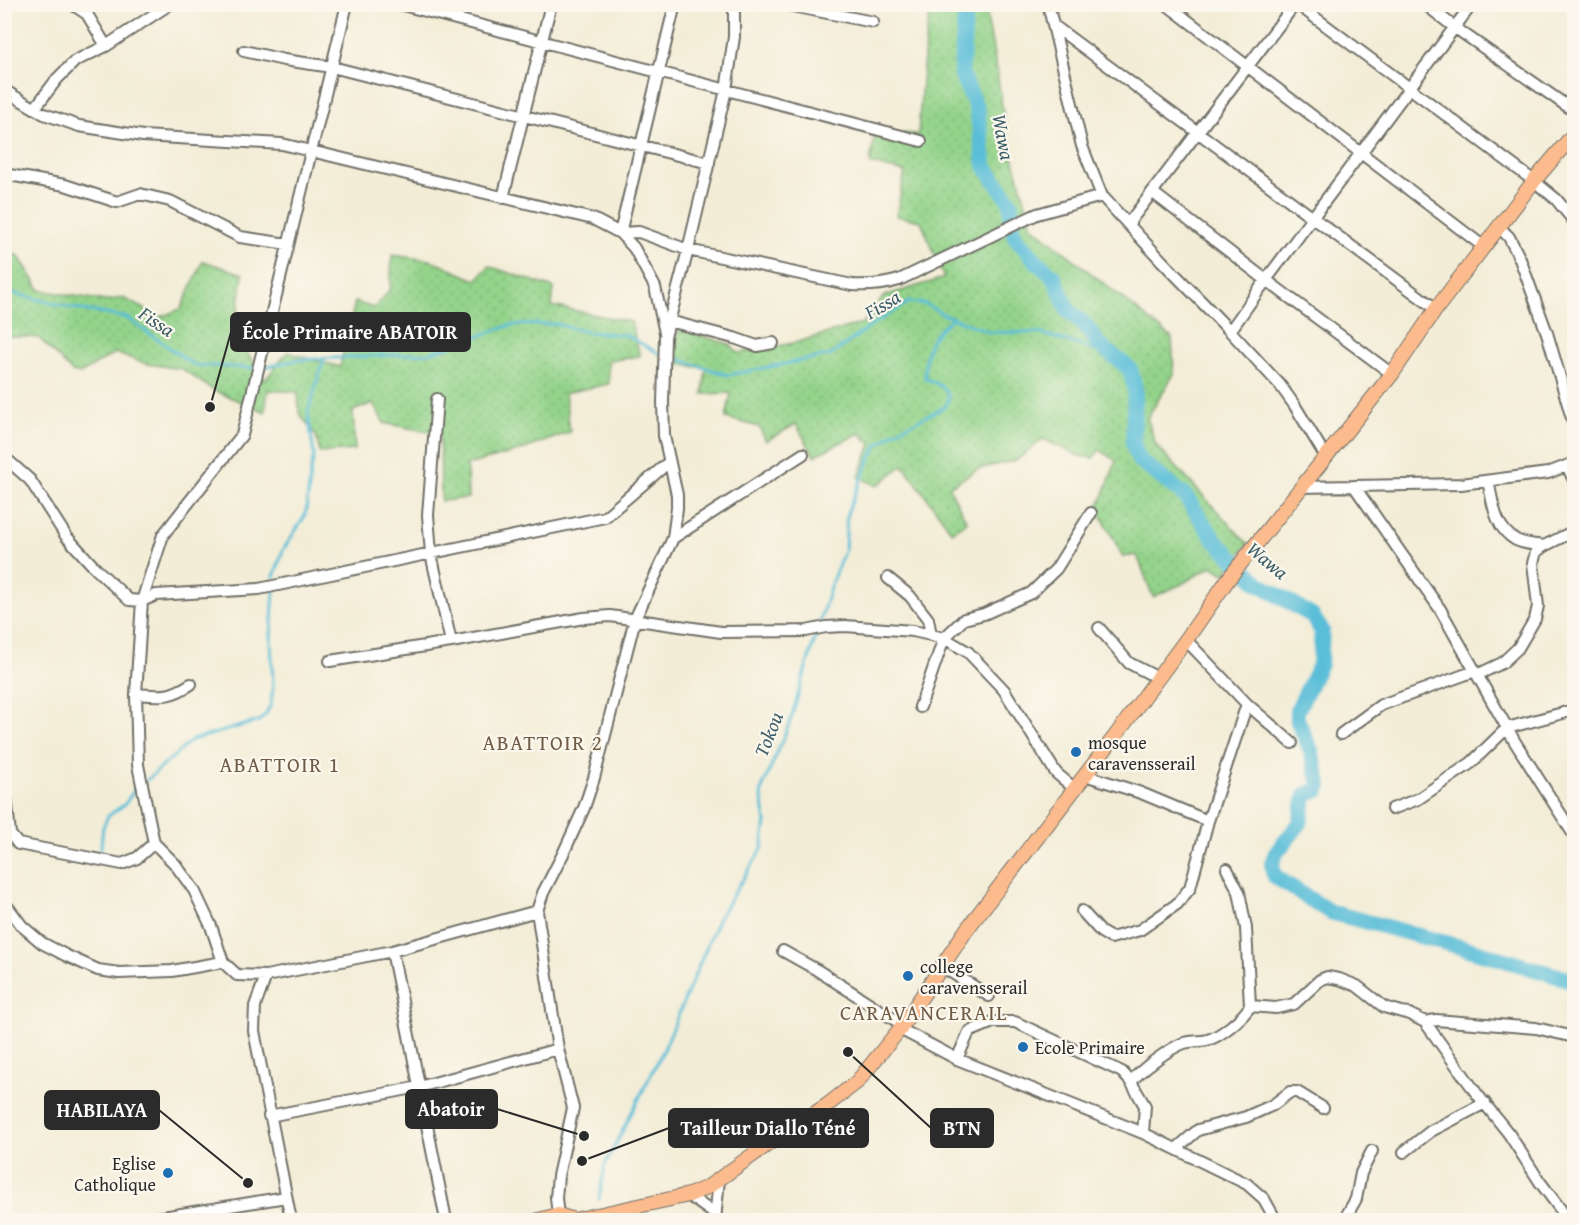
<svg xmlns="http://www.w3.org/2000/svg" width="1579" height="1225" viewBox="0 0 1579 1225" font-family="'Gentium Book Plus',serif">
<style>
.grass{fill:url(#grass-dots);stroke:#5f7f5a;stroke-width:1.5}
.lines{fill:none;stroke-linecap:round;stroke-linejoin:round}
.stream{stroke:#5abed8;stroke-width:3}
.river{stroke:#5abed8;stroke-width:16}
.minor-casing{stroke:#716f67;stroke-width:14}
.major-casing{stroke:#716f67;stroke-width:16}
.minor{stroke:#fff;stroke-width:10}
.major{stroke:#fbbb8d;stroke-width:14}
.poi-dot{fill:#1f6fb2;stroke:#fbf7ec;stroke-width:2}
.labels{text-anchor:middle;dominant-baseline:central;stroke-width:4.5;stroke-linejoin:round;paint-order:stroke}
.poi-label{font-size:18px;fill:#2b2b2b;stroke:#fbf7ec;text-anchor:start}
.water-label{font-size:20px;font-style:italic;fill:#3b5e68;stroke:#fbf7ec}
.quarter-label{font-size:21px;letter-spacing:1.5px;fill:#6f5a45;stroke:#fbf7ec}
.leader{fill:none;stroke:#2b2b2b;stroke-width:2}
.callout-dot{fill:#2b2b2b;stroke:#fbf7ec;stroke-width:2}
.callout{fill:#2b2b2b;stroke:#2b2b2b;stroke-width:2}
.callout-label{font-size:20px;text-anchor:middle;font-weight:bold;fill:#fff}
</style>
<defs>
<pattern id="grass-dots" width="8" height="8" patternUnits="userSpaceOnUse" patternTransform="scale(1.5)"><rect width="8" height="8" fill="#93d38a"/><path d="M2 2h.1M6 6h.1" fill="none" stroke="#7fb577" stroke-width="1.8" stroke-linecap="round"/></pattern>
</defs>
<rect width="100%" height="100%" fill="#fbf7ec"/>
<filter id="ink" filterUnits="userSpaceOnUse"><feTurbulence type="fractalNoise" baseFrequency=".0167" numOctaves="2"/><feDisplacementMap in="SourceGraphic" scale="12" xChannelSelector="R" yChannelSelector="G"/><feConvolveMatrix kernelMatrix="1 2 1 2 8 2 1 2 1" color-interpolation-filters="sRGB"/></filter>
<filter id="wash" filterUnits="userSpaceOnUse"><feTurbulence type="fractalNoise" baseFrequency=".008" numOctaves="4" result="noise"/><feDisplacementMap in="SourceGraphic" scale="24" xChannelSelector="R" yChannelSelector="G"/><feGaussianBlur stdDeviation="1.35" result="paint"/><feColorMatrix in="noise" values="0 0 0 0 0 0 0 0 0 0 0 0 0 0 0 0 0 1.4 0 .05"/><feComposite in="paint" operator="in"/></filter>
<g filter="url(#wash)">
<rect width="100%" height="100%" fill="#f3edd7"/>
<path class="grass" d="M931,5h54l12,67 9,59 26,95 140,112 2,36 -27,44 9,27 92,99 -24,30 -12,-8 -32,19 -27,12 -16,-42 -14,2 -26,-49 7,-14 12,-33 -16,-11 -7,8 -14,-2 -36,-17 -26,21 -39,9 -29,18 18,35 -15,10 -49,-67 -26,21 -18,-9 12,-33 -11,-11 -46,23 -18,-32 -30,17 -7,-14 -33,-9 5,-25 -28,1 3,-26 -32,-4 4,-35 51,15 10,9 55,-10 69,-20 21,-27 60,-18 -23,-57 -25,-5 9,-44 -35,-8 5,-32 43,2 7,-91z
M5,254l13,1 22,35 65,11 18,-3 37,19 21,-8 22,-48 40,13 -8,61 30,45 22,-28 53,15 15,-65 19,6 16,-18 2,-35 38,5 46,20 13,-14 65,22 -2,18 79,16 9,34 -32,5 1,23 -44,9 5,39 -51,19 -52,14 1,33 -27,3 -1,-67 -56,-11 -11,-20 -20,8 2,39 -35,3 -4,-17 -17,-23 -1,-21 -30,-2 -3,22 -52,-22 -31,-21 -35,-5 -32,-11 -35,21 -8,-2 -33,-34 -33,-2 -1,-3z"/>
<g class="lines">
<path class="stream" d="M4,291l64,16 59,11 67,47 60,3
M671,357l57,18 103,-20 44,-32 34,-21 16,2 20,11 44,17 50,1 72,22
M264,367l33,-7 132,-7 82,-28 45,-1 31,8 39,3 34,19
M274,577l9,-27 20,-31 3,-8 5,-42 3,-13 -6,-44 16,-53
M819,625l12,-41 14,-35 2,-36 24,-57 7,-11 18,-14 49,-24c11,-17 -8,-23 -20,-29 -1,-28 4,-43 28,-60
M147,780l45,-40 67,-19 7,-7 5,-10 2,-18 -2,-49 3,-46
M100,855l3,-28 5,-11 17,-12 12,-18
M599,1199l6,-34 60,-118 54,-130 43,-68 4,-27 -5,-31 29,-69 27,-91"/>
<path class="river" d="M966,4l-5,69 16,36 8,57 26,37 1,26 4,9 21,24 17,15 14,33 18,16 13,19 31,24 5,20 -2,55 6,16 46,36 30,44 43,43 54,33 10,15 -2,33 -23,47v8l14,32 9,34 -2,5 -11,4 -3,7 -4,22 -24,30 -4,10 2,13 56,36 142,38 102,31"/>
</g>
</g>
<g filter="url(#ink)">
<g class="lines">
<defs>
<path id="minor" d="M72,4l15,10 19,32
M347,4l-105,431 -79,100 -21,66 -6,93 2,71 16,78 21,21 19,26 17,36 12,36 14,13 29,1 126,-25 145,-40
M399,4l522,137
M675,4l-55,229 19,-1 49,18 164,35c17,1 31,0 47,-5l138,-66 65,-18
M782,4l91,18
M1048,4l34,142 20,50 59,64 69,71 50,54 15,21 31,51
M1166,4l318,243
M1297,4l237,177 22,18 18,22
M1425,4l29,23 120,84
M1053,25l383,284
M244,51l40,9 48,7 377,96
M4,90l40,24 35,12 64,10 139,8 311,75 27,14 14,15 21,39 10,46
M35,108l22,-29 18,-18 31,-15 64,-42
M4,174l61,11 52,17 23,-8 30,7 70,36 48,7
M1152,192l114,88 126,94
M503,198l48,-194
M1128,224l167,-220
M1499,227l10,10 11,22 27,74 27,92
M669,321l65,17 23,8 16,-3
M1230,331l36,-51 206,-276
M437,399l-9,116 3,39 20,88
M4,457l26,23 36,56 29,32 34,32 13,1 14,-6 103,-6 346,-72 64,-55
M1567,466l7,14
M1488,481c5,21 6,47 28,59 8,4 19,5 28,6
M1354,486l86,123 75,133 59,93
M1301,487l160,-3 87,-11 26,-10
M673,538l130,-84
M888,578l22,18 18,23 3,16
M1099,628l30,35 29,15
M1186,640l61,64 45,39
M330,661l121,-19 133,-24 26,-2 111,16 85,-1 20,-4 19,-1 68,5 31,7 24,14 36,38 52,83 19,16
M1477,675l25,-12 16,-15 17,-29 3,-13 -5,-43 3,-11 8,-6 30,-15
M136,694c26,2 33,4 55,-10
M920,707l24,-69 20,-19 20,-5 47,-21 25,-24 35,-56
M1341,734l40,-29 94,-34
M1085,775l56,18 67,28
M5,786l5,48 8,10 104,20 15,-6 17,-15
M1392,809l26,-10 53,-36 36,-35 67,-18
M4,902l18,24 20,17 25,13 31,14 21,3 53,-2 51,-9
M1082,911l19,21 10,6 29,-8 37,-26 13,-16 18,-67 39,-117
M392,951l54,269
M783,951l34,19 86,55
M943,967l46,29
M266,976l-11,30 -1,25 37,189
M1250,1006l26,2 18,-4 26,-24 7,-3 12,2 18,7 27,21 25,7 16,8 52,72 32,40 31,48 21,28 1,10
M1425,1022l11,-2 100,8 38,9
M900,1029l57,30 186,74 104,51 17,15 10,18v3
M957,1059l12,-27 24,-10h22l107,50 9,10 14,24 -2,27
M1131,1082c9,-12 39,-34 53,-39 7,-2 15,-1 23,-3 13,-3 36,-22 43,-34l-4,-78 -7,-36 -12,-23
M269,1116l150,-29 139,-38
M1176,1149l22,-19 48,-13 27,-12 17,-13h7l26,16
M1404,1152l27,-21 54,-28
M688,1195l28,20
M558,1215l-2,-17 2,-22 15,-68 -15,-59 -21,-138 6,-18 20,-39 21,-46 10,-30 41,-159 38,-81 4,-30v-13l-13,-59 -1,-34 2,-65 23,-87 38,-160 8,-53v-33
M144,1220l142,-23
M715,1220l4,-41
M1344,1220l12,-21 5,-26 11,-22"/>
<path id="major" d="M539,1220l19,-5 16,5
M574,1220l115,-25 19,-8 63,-45 55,-36 31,-24 43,-53 67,-100 149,-194 70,-95 43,-62 163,-204 44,-65 98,-128 40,-47"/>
</defs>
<use href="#minor" class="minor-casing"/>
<use href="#major" class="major-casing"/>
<use href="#minor" class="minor"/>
<use href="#major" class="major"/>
</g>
</g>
<g class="poi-dot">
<circle cx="1076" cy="752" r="6"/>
<circle cx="908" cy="976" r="6"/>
<circle cx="1023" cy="1047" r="6"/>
<circle cx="168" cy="1173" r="6"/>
</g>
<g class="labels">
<g class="poi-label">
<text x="1088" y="742">mosque<tspan x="1088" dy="21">caravensserail</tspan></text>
<text x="920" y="966">college<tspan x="920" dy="21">caravensserail</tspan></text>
<text x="1035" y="1047">Ecole Primaire</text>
<text x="156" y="1163" text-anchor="end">Eglise<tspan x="156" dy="21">Catholique</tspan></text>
</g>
<g class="water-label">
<text transform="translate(1004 137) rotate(79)">Wawa</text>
<text transform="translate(882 304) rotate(-31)">Fissa</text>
<text transform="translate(157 321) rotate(34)">Fissa</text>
<text transform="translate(1268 560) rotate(40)">Wawa</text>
<text transform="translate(768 734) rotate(-68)">Tokou</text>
</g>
<g class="quarter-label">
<text x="543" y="742">ABATTOIR 2</text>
<text x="280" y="764">ABATTOIR 1</text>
<text x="924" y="1012">CARAVANCERAIL</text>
</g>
</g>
<path class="leader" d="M210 407L231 332M584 1136L497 1109M248 1183L159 1110M582 1161L669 1128M848 1052L931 1128"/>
<g class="callout-dot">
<circle cx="210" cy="407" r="6"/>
<circle cx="584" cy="1136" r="6"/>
<circle cx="248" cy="1183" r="6"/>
<circle cx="582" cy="1161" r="6"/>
<circle cx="848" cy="1052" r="6"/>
</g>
<g class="callout">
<rect x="231" y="313" width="239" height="38" rx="6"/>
<rect x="406" y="1090" width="91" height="38" rx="6"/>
<rect x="45" y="1091" width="114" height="38" rx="6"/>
<rect x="669" y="1109" width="199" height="38" rx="6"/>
<rect x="931" y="1109" width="62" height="38" rx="6"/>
</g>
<g class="callout-label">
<text x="350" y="339">École Primaire ABATOIR</text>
<text x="451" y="1116">Abatoir</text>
<text x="102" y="1117">HABILAYA</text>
<text x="768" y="1135">Tailleur Diallo Téné</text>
<text x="962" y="1135">BTN</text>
</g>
<rect width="1579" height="1225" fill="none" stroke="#fbf7ec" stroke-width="24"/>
</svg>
